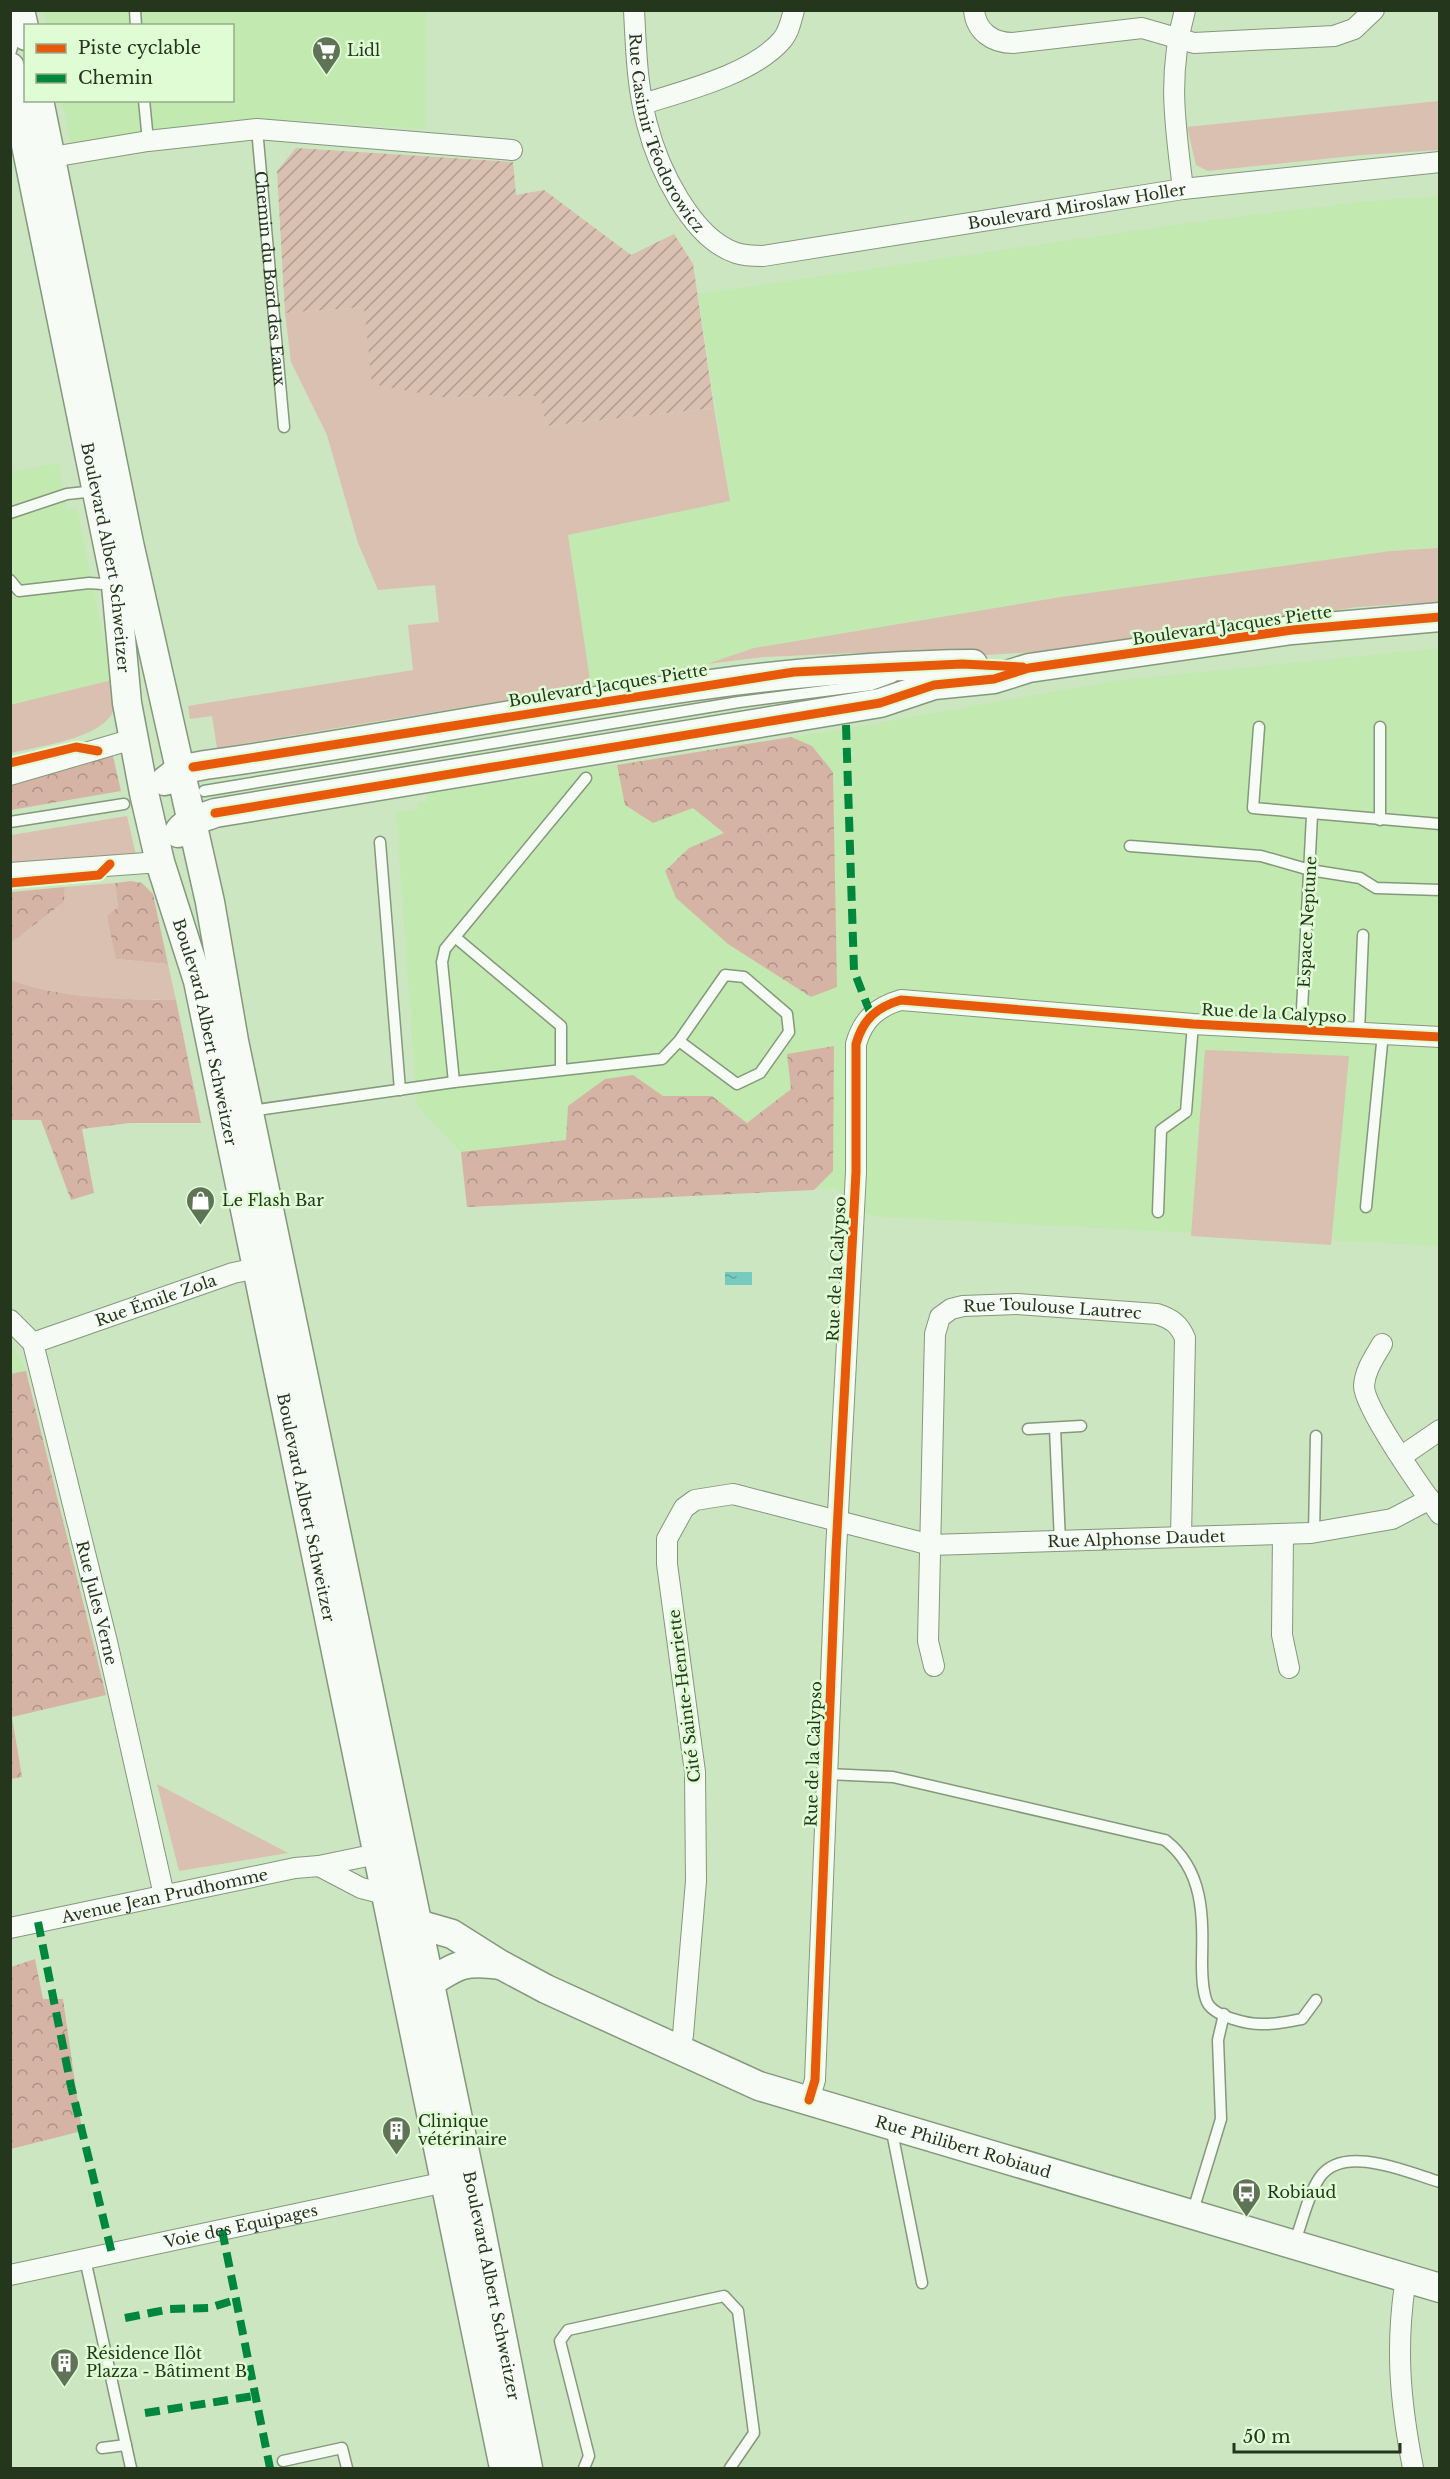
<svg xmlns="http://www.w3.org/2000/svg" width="1450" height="2479" viewBox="0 0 1450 2479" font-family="'Libre Baskerville',serif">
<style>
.built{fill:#c1e9b0}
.green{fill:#d9c0b0}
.forest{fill:url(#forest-crowns)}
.garden{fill:url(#garden-furrows)}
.water{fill:url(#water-ripples)}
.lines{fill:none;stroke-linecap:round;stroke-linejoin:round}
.lane-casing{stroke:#84987c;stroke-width:13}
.street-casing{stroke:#84987c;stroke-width:22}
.secondary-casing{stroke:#84987c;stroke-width:31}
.lane{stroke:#f7fbf6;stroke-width:10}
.street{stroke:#f7fbf6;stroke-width:20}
.secondary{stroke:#f7fbf6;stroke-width:28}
.quiet{stroke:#00873e;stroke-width:8;stroke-dasharray:15 8;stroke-linecap:butt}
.cycleway-casing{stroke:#e0fcd4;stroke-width:13}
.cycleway{stroke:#e8590c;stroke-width:9}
.labels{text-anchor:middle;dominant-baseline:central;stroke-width:5;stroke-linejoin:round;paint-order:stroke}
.poi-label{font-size:16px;fill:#24361c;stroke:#e0fcd4;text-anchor:start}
.street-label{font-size:16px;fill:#24361c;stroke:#e0fcd4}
</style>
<defs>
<pattern id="forest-crowns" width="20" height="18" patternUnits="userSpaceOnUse" patternTransform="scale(1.5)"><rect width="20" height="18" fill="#d5b4a6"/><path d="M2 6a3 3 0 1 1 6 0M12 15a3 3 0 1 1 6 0" fill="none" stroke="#ad9386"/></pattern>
<pattern id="garden-furrows" width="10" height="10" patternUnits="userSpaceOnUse" patternTransform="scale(1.5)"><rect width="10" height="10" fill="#d9c0b0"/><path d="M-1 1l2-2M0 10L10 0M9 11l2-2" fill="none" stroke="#b09d8e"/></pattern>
<pattern id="water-ripples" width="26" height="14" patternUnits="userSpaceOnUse" patternTransform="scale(1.5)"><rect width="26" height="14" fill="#77cac0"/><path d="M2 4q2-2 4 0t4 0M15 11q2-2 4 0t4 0" fill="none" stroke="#61a59b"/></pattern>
</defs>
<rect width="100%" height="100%" fill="#cce6c1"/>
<path class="built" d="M44,11h382l-1,118 -127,-9 -227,23 -9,-42 170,-1v-74l-185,-1z
M1439,196v352l-48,3 -330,46 -307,51 -47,16 -116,22 -23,-151 162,-34 -32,-207 498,-72 164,-20z
M59,463l8,47 10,-1 35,171 -101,25 -1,-233z
M1439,648v598l-567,-30 -37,-28 -368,19 -6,-55 -44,-46 -21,-294 22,-2v-7l10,-2 -1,-7 406,-63 281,-50z
M11,1342l15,29 -15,3z"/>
<path class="green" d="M1439,101v49l-77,5 -154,16 -12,-6 -9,-38z
M364,307l77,90 101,-1 4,30 168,-18 16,93 -162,34 23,151 -374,62 -5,-32 -22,3 -2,-13 225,-36 -5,-45 31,-3 -4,-37 -57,5 -20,-47 -31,-108 -36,-73 -6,-49z
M1439,548v54l-82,5 -257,39 -66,6 -64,4 -117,-3 -88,4 -58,7 47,-16 307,-51 330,-46z
M112,680c1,9 3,20 2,28 -6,30 -79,39 -103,45l-1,-48z
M127,816l9,39 -125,11v-31z
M115,883l3,24 -2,52 52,5 8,36c-54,-1 -114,-1 -165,-20v-37l53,-41 1,-15z
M1205,1050l144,6 -18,189 -140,-9z
M157,1784l131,69 -109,18z"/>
<path class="forest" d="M791,737l21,9 21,26 4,215 -26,10 -83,-53 -52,-46 -11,-27 24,-23 35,-15 -31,-25 -40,15 -28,-18 -8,-40z
M113,756l8,35 -110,19 -1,-29z
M131,881l11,2 11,11 15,70 -52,-5 -9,-43 11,-9 -3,-24z
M65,887l-1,15 -53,41v-51z
M11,980c51,19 111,19 165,20l25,123h-72l-47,6 12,64 -23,7 -30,-80h-30z
M834,1046l-1,125 -19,19 -347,17 -6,-55 105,-12 2,-34 37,-27 28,-4 30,21h49l35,27 44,-34 -4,-35z
M26,1371l80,324 -94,22 10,60 -11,2 -1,-405z
M35,1959l8,40h20l19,132 -71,18v-182z"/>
<path class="garden" d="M296,148l217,14 3,33 28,-5 87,65 43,-21 19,30 21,144 -168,18 -5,-30 -100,1 -69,-13 -8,-77 -79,6 -8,-142z"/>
<path class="water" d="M725,1272h27v13h-27z"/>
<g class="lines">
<defs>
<g id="lane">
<path d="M135,10l1,16"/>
<path d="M10,54l5,-17 -2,-9"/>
<path d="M144,100l4,41"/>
<path id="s1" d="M257,129l27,298"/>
<path d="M10,513l57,-19 28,-3"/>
<path d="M10,580l9,11 70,-8 27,2"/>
<path d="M1259,727l-6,81 187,16"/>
<path d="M204,791l535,-89 132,-17 22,-8"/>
<path d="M1380,820v-93"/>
<path d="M10,822l114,-18"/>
<path d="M380,842l20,248"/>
<path d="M1130,846l131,10 49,14 50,8 16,10 64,2"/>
<path d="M455,937l106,89v43"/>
<path d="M1301,1029l11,-214"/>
<path d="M1359,1032l4,-97"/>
<path d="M454,1082l-12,-120 3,-13 141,-171"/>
<path d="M250,1111l204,-29 208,-23 17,-18 46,-66 19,2 43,37 2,18 -29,41 -23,11 -58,-43"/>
<path d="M1366,1207l17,-174"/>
<path d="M1158,1212l3,-82 25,-18 7,-88"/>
<path d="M1055,1428l5,114"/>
<path d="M1028,1429l53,-3"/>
<path d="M1314,1533l2,-97"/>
<path d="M827,1774l66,3 272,63c39,30 38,76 37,121 0,13 0,29 5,41 7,15 43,23 58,22 13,0 25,-3 37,-5l14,-19"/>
<path d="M891,2127l31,156"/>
<path d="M1192,2214l29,-95 -3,-79 6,-26"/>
<path d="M1294,2243c9,-21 13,-47 26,-66 24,-34 89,-4 120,5"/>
<path d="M85,2259l46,209"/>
<path d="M102,2448l24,-3"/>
<path d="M283,2461l59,-13 5,20"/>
<path d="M584,2468l5,-12 -29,-115 8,-11 156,-34 14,15 16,122 -24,35"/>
</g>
<g id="street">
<path id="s2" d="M634,10c2,39 3,77 13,114 11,43 44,114 89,129 9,3 18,3 27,3l420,-67 257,-27"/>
<path d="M974,10c2,22 19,33 39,33l129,-15 52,15 140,-7 20,-7 20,-19"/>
<path d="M643,104c41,-13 110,-30 139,-64 7,-8 9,-19 12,-30"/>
<path d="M40,159l108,-18 109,-12 255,21"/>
<path d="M1183,189c-8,-66 -16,-113 2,-179"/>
<path d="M10,775l123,-36"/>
<path d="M10,873l150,-11"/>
<path id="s3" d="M10,1320l23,23 74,299 57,253"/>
<path id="s4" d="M33,1343l200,-70 34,-7"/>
<path d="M1382,1344c-8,14 -17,26 -18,42 0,22 60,106 76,128"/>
<path d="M1402,1456l38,-26"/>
<path d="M1283,1534l-1,101 7,33"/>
<path id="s5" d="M934,1666l-6,-25 7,-307 5,-17 11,-8 12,-3 54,-2 140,10c15,5 22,10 28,24l-4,199"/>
<path d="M319,1866l42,22 24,6"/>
<path id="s6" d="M10,1928l285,-60 24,-2 58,-12"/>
<path id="s7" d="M680,2049l3,-14 13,-154 -1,-109 -28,-208v-25l17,-31 11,-8 38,-6 198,51 380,-12 81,-14 38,-20"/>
<path d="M809,2100l6,-20 21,-529 20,-379v-128c7,-25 21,-37 45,-44l292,24 247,13"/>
<path id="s8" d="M10,2275l445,-95"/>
<path d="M1406,2278c-11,68 -6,123 7,190"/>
</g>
<g id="secondary">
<path d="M20,10l6,26"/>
<path id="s9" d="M10,67l106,518 11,118 17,90 16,69 38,119 306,1487"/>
<path id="s10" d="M39,100l90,443 81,359 24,139 244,1174 50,253"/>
<path d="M165,781l14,-11 26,-5c256,-35 509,-99 768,-101"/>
<path d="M178,833c6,-12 25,-15 37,-20l665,-110 54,-18 60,-6 35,-11 263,-38 148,-13"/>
<path id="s11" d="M406,1916l1,5 45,13 49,31 45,24 213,97 681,202"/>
<path d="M428,1984c30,-20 37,-24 73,-19"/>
</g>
</defs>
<use href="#lane" class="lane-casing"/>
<use href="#street" class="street-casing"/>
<use href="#secondary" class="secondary-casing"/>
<use href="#lane" class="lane"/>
<use href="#street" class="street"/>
<use href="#secondary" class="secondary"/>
<path class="quiet" d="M846,725l8,246 17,44
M38,1922l33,164 41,168
M222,2230l48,238
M125,2318l45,-9 39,-1 26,-8
M145,2413l109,-17"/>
<defs>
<path id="cycleway" d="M10,763l66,-16 22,4
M193,767l601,-95 168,-8 61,3
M215,813l665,-110 54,-18 60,-6 35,-11 263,-38 148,-13
M10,883l89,-8 11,-11
M809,2100l6,-20 21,-529 20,-379v-128c7,-25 21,-37 45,-44l292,24 247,13"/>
</defs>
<use href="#cycleway" class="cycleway-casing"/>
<use href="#cycleway" class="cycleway"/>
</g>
<defs>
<symbol id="supermarket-pin" viewBox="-11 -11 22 30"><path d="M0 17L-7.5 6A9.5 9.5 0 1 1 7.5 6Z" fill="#5f7456" stroke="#e0fcd4"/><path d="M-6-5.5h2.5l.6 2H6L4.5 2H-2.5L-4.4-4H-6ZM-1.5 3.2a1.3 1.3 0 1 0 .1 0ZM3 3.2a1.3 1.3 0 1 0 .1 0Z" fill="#fff"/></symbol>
<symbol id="shop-pin" viewBox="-11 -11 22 30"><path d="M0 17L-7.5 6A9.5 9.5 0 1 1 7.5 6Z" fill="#5f7456" stroke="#e0fcd4"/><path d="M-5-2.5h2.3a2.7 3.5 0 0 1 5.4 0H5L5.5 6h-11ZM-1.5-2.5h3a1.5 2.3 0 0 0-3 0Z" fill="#fff"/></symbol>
<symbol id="building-pin" viewBox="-11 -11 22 30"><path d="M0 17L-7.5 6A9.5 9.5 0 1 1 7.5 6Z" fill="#5f7456" stroke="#e0fcd4"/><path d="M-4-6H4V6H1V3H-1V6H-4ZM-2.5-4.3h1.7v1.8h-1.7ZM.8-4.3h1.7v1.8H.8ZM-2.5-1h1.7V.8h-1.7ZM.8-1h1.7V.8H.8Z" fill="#fff"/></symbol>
<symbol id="bus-pin" viewBox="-11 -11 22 30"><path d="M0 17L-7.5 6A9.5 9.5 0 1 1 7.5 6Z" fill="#5f7456" stroke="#e0fcd4"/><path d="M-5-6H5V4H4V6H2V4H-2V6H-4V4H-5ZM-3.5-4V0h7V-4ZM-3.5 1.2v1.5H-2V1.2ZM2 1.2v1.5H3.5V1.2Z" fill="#fff"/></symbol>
</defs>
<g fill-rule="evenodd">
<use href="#supermarket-pin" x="310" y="34" width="33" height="45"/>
<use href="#shop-pin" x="184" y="1184" width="33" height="45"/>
<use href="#building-pin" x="380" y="2114" width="33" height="45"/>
<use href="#bus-pin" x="1230" y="2176" width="33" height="45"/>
<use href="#building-pin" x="48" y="2346" width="33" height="45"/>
</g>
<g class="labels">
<g class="poi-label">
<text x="347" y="50">Lidl</text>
<text x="222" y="1200">Le Flash Bar</text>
<text x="418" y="2121">Clinique<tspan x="418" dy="18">vétérinaire</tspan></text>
<text x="1267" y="2192">Robiaud</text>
<text x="86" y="2353">Résidence Ilôt<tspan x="86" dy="18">Plazza - Bâtiment B</tspan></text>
</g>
<g class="street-label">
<text stroke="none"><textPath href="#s2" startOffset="129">Rue Casimir Téodorowicz</textPath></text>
<text stroke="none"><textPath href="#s2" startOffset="622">Boulevard Miroslaw Holler</textPath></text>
<text stroke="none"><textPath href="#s1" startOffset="150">Chemin du Bord des Eaux</textPath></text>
<text stroke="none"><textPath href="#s9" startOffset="500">Boulevard Albert Schweitzer</textPath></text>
<text transform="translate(1232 625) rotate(-8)">Boulevard Jacques Piette</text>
<text transform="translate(608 685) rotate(-9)">Boulevard Jacques Piette</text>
<text transform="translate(1307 922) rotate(-87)">Espace Neptune</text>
<text transform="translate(1274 1013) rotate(3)">Rue de la Calypso</text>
<text stroke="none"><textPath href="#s9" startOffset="986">Boulevard Albert Schweitzer</textPath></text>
<text transform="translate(836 1269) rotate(-87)">Rue de la Calypso</text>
<text stroke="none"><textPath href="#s4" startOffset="130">Rue Émile Zola</textPath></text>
<text stroke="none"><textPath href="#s5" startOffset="466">Rue Toulouse Lautrec</textPath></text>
<text stroke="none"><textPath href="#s9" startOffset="1472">Boulevard Albert Schweitzer</textPath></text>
<text stroke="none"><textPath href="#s7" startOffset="1010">Rue Alphonse Daudet</textPath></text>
<text stroke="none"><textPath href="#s3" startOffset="300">Rue Jules Verne</textPath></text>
<text transform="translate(684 1696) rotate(-97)">Cité Sainte-Henriette</text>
<text transform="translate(813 1754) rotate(-88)">Rue de la Calypso</text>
<text stroke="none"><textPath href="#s6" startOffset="158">Avenue Jean Prudhomme</textPath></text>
<text stroke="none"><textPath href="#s11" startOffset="608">Rue Philibert Robiaud</textPath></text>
<text stroke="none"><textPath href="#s8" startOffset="236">Voie des Equipages</textPath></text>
<text stroke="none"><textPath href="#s10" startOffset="2232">Boulevard Albert Schweitzer</textPath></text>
</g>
</g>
<rect width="1450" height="2479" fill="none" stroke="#24361c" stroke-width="24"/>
<rect x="24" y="24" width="210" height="78" fill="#e0fcd4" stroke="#95ad8a" stroke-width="1.5"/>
<rect x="36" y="44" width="30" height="9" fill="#e8590c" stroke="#95ad8a" stroke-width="1.5"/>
<text x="78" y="54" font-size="18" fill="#24361c">Piste cyclable</text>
<rect x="36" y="74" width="30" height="9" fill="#00873e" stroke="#95ad8a" stroke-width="1.5"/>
<text x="78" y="84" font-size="18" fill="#24361c">Chemin</text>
<path d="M1234 2443v9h166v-9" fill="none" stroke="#24361c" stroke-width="3"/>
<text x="1243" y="2443" font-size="18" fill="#24361c" stroke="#e0fcd4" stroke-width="4.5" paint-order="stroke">50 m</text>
</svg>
